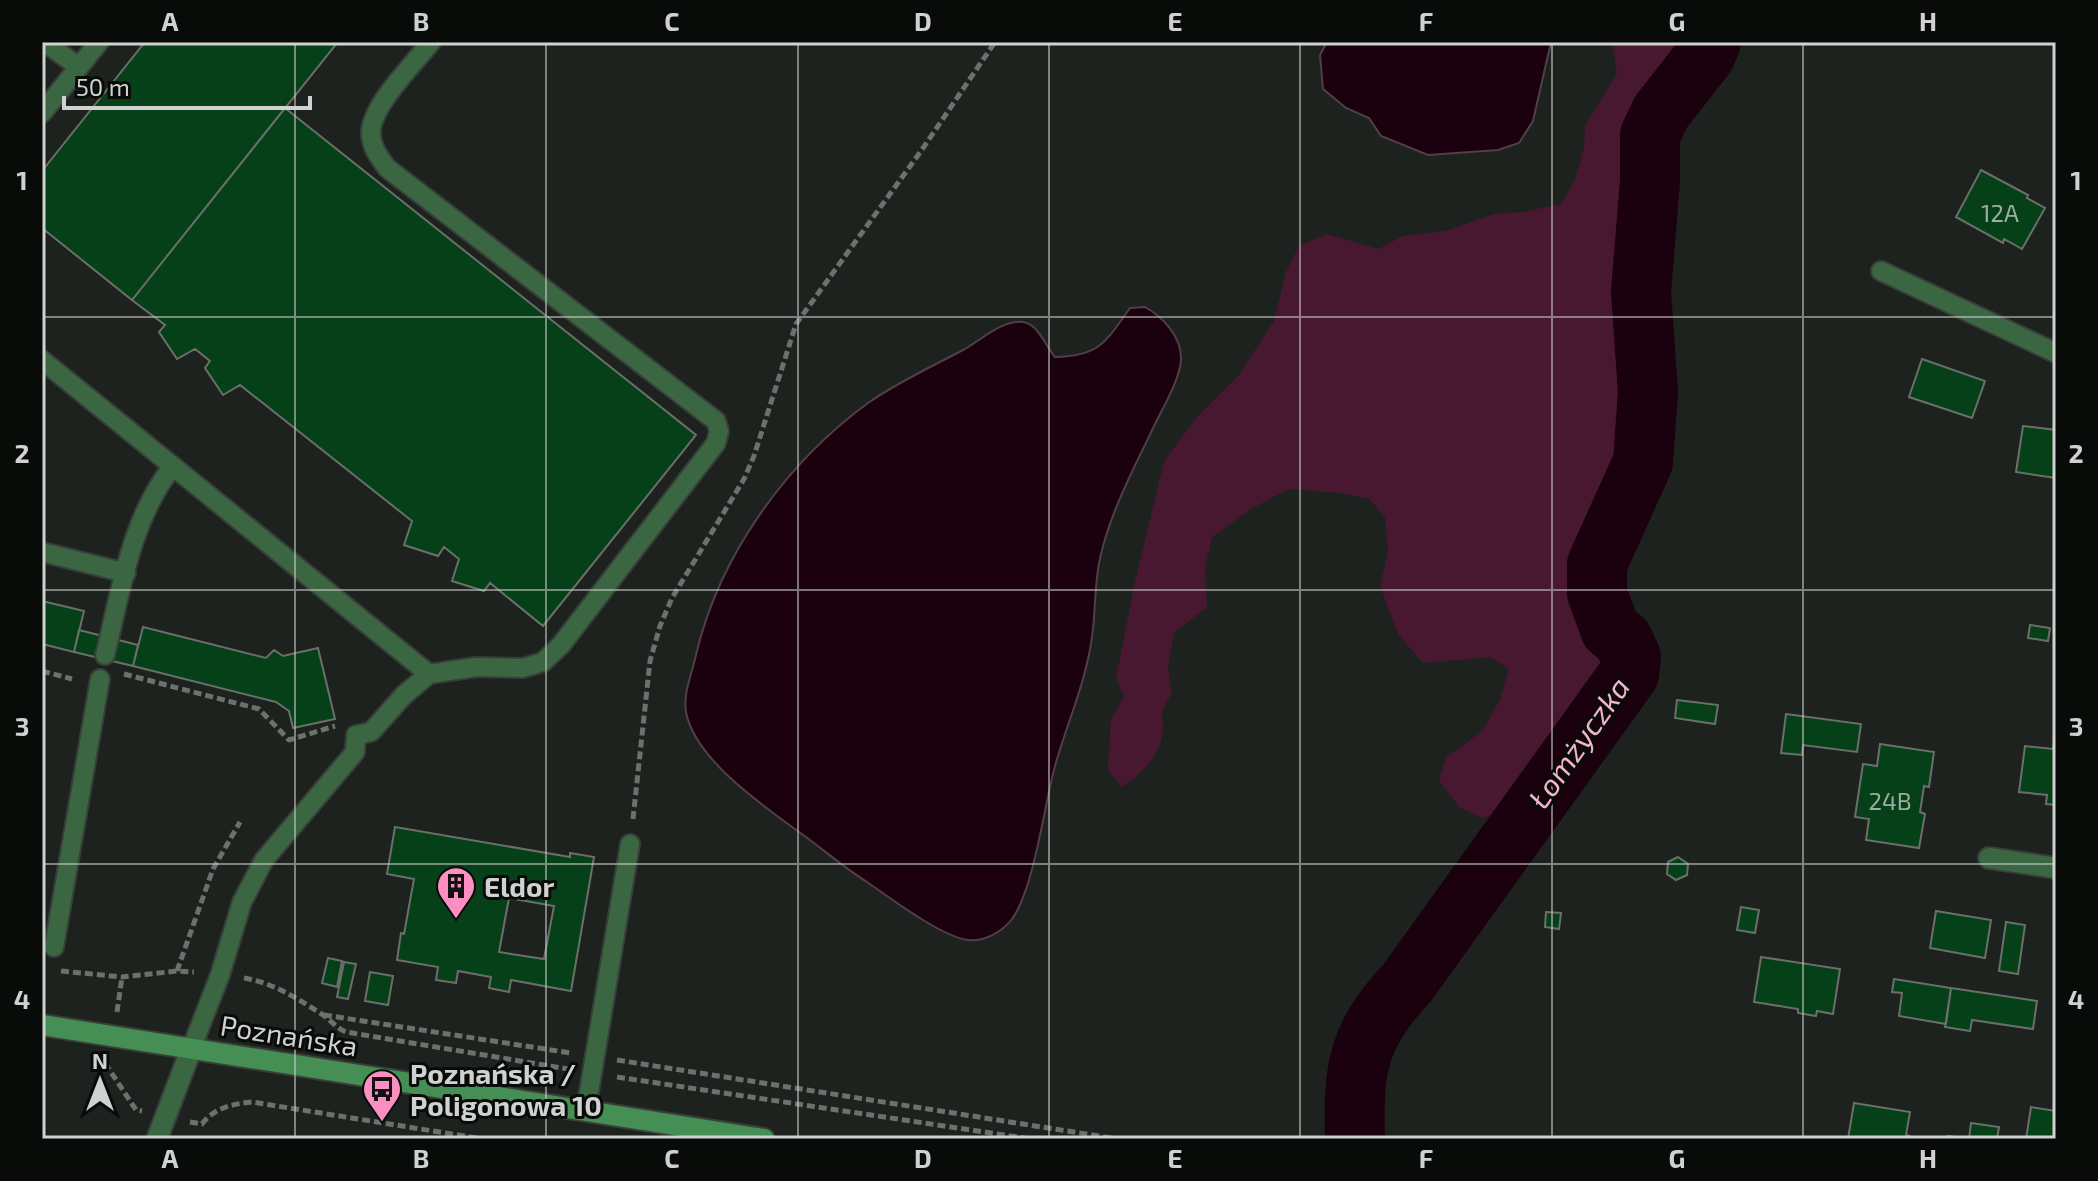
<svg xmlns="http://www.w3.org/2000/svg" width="2098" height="1181" viewBox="0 0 2098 1181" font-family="'Exo 2',sans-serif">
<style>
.green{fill:#471830}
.water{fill:#1b000d;stroke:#513f48;stroke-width:2}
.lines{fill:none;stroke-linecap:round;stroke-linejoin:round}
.river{stroke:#1b000d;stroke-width:60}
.building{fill:#054018;stroke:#6a6f6a;stroke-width:2;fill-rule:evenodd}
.lane-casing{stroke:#393e3a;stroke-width:22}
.street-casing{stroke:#393e3a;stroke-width:24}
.secondary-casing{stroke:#393e3a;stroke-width:24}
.path{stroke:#6d716e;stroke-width:5;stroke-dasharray:8 4;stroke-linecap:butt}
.lane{stroke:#3a6742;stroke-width:18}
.street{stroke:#3a6742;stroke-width:20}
.secondary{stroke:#458f54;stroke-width:20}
.grid{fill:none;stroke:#cfd2d0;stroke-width:2;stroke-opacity:0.55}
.labels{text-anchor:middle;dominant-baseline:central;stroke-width:6;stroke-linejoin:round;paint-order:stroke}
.number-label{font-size:24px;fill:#9caea2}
.poi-label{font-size:28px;font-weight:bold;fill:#cfd2d0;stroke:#090b09;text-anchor:start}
.street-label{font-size:28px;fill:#cfd2d0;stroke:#090b09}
.water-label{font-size:30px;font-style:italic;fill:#f4b2cf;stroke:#090b09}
.neatline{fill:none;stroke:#cfd2d0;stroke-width:3}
.grid-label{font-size:26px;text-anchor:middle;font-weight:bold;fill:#cfd2d0}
</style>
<rect width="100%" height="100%" fill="#1d221e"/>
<path class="green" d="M1615,42h80l-24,43 -30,42 -11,76v94l8,95 -5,65 -34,73 -16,44 7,31 28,53 1,12 -8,18 -90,116 -38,14 -24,-11 -20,-27 7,-22 37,-28 17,-30 9,-31 -18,-12 -68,6 -25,-29 -18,-48 8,-35 -3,-34 -16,-18 -28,-6 -52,-4 -38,20 -39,28 -7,31 2,39 -33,26 -6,34 4,27c-17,24 -6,19 -10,43 -4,23 -23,38 -40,50l-14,-17 3,-51 13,-23 -8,-18 19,-96 29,-121 34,-45 40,-40 36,-55 12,-49 13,-26 28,-12 51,15 25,-13 43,-5 48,-17 29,-2 38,-8 14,-24 9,-32 1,-23 32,-51 -4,-26z"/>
<path class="water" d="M1327,42h224l-18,79 -14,22 -21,7 -70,5 -47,-19 -12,-18 -23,-10 -23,-19 -3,-34z
M1145,307c18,10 37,30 36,53 -1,18 -17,46 -25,62 -20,42 -44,86 -55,132 -7,27 -5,56 -9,83 -6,45 -25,86 -37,129 -11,40 -21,123 -43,153 -10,13 -28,23 -44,21 -26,-3 -78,-42 -101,-58 -21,-13 -41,-30 -61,-45 -38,-28 -111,-76 -120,-125 -3,-20 6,-38 10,-57 23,-99 90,-192 172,-252 30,-21 63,-36 95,-53 17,-9 40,-31 60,-28 15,2 22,23 32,35 46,-1 51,-16 75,-49z"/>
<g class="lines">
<path class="river" d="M1355,1139c-2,-70 2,-103 52,-156l222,-309 2,-17 -8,-17 -13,-11 -13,-36v-29l46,-102 5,-70 -7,-100 9,-111v-46l11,-23 44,-56 6,-14"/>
</g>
<path class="building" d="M145,42l192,1 -205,257 -90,-72v-57z
M285,108l411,327 -153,191 -53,-43 -6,8 -32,-10 7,-22 -15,-12 -6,9 -34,-11 8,-24 -172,-136 -17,10 -18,-27 5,-7 -15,-12 -18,10 -18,-27 6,-7 -33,-25z
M1981,170l47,25 -1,3 18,10 -23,41 -18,-10 -1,4 -47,-26z
M1922,359l63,22 -13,37 -63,-21z
M2023,426l33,4v48l-40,-6z
M42,601l42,10 -10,41 -32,-8z
M2030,625l20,3 -2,13 -20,-3z
M143,627l123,31 8,-8 9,6 35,-8 17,71 -42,9 -4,-17 -13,-9 -143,-36z
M79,630l59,15 -5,21 -59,-14z
M1677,700l41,5 -3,19 -40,-6z
M1786,714l75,10 -4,28 -54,-7 -1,10 -21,-2z
M2054,741h2v64l-10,-1 1,-9 -28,-3 6,-46 28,3z
M1880,744l54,8 -5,35 -5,-1 -4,26 5,2 -6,34 -53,-8 3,-21 -14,-2 8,-53 14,2z
M395,827l175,30v-4l24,4 -23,134 -60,-11 -2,12 -20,-4 2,-11 -33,-6 -2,12 -20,-3 2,-13 -41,-7 4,-27 3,1 10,-55 -27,-5zM509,898l45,8 -10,53 -45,-7z
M1678,857l10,7 -1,11 -11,5 -9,-6 1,-12z
M1741,907l18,3 -4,23 -18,-3z
M1936,911l55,9 -6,38 -55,-10z
M1546,912l15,1 -2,16 -14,-2z
M2006,922l19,3 -7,49 -19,-3z
M1761,957l79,12 -7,45 -16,-3 -1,5 -18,-3v-4l-44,-7z
M328,958l14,3 -5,26 -15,-4z
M344,962l12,2 -8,35 -11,-2z
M370,972l23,4 -5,29 -23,-4z
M1894,979l57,9 -5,36 -47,-8 3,-23 -10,-1z
M1951,988l86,13 -4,28 -61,-9 -2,11 -25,-4z
M1854,1103l56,9 -4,23 4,1v3h-62z
M2031,1107l25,4v28h-30z
M1971,1123l28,4 -2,12h-49v-3l21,3z"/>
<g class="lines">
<defs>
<path id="lane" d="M44,42l35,25
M42,113l57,-71
M1881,271l175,82
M42,360l387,314
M42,552l84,21
M105,655c16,-64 26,-137 68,-189
M54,947l46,-268
M192,1047l28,-72 22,-73 22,-42 91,-108 1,-17 15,-3 33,-37 25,-21 47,-7 47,1 20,-6 18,-17 155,-202 3,-12 -3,-10 -329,-253c-7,-10 -15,-19 -16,-33 -2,-28 43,-71 60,-93
M586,1110l44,-266"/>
<path id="street" d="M1989,858l67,10
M157,1139l35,-92"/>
<path id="secondary" d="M42,1025l722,114"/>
</defs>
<use href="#lane" class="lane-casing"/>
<use href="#street" class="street-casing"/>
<use href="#secondary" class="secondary-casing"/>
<path class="path" d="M42,671l30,8
M124,674l135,35 30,31 46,-14
M633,819l17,-158 10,-35 12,-28 72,-119 10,-23 42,-132 125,-173 74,-109
M61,971l61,6 55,-6 17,1
M177,971l36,-102 27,-47
M244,978c29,5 51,19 76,35 10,6 16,15 26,19l222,37
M117,1012l5,-35
M324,1015l247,38
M617,1060l501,79
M105,1063l31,47 6,1
M617,1077l414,62
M190,1122l12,2c12,-16 30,-20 50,-22l231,37"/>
<use href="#lane" class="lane"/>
<use href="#street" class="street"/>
<use href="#secondary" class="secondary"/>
</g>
<path class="grid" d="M295,42v1097M546,42v1097M798,42v1097M1049,42v1097M1300,42v1097M1552,42v1097M1803,42v1097M42,317h2014M42,590h2014M42,864h2014"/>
<defs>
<symbol id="building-pin" viewBox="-11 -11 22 30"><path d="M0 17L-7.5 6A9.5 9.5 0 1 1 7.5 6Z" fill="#fc8fc2" stroke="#090b09"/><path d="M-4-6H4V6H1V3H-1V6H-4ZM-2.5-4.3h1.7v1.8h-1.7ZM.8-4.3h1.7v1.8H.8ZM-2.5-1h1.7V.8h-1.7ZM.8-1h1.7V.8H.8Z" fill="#111"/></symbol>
<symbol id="bus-pin" viewBox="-11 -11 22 30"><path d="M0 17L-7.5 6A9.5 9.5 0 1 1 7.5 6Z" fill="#fc8fc2" stroke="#090b09"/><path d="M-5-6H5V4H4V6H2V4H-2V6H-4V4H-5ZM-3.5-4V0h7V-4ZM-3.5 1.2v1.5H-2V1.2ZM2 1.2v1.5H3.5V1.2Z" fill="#111"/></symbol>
</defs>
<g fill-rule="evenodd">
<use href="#building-pin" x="434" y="864" width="44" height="60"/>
<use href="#bus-pin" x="360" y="1067" width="44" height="60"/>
</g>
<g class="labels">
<g class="number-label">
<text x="2000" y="212">12A</text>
<text x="1890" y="800">24B</text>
</g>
<g class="poi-label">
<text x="484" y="886">Eldor</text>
<text x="410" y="1073">Poznańska /<tspan x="410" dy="32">Poligonowa 10</tspan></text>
</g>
<g class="street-label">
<text transform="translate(289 1035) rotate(9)">Poznańska</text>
</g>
<g class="water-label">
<text transform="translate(1578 742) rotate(-55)">Łomżyczka</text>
</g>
</g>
<rect width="2098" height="1181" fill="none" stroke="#090b09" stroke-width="88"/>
<g transform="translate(100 1081)" stroke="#090b09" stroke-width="6" paint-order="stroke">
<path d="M0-6L14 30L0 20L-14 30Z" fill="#cfd2d0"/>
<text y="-12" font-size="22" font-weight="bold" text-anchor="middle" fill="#cfd2d0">N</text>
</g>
<path d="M64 96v12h246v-12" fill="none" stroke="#cfd2d0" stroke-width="4"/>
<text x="76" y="96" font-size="24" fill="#cfd2d0" stroke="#090b09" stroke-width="6" paint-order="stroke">50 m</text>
<rect x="44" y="44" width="2010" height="1093" class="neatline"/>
<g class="grid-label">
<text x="170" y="31">A</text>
<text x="421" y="31">B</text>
<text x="672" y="31">C</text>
<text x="923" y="31">D</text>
<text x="1175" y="31">E</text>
<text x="1426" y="31">F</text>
<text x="1677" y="31">G</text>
<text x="1928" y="31">H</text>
<text x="22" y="190">1</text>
<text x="2076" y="190">1</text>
<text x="22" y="463">2</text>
<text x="2076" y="463">2</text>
<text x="22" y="736">3</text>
<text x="2076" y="736">3</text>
<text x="22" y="1009">4</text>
<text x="2076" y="1009">4</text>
<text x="170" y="1168">A</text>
<text x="421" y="1168">B</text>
<text x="672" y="1168">C</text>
<text x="923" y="1168">D</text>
<text x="1175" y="1168">E</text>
<text x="1426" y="1168">F</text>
<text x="1677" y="1168">G</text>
<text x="1928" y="1168">H</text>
</g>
</svg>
